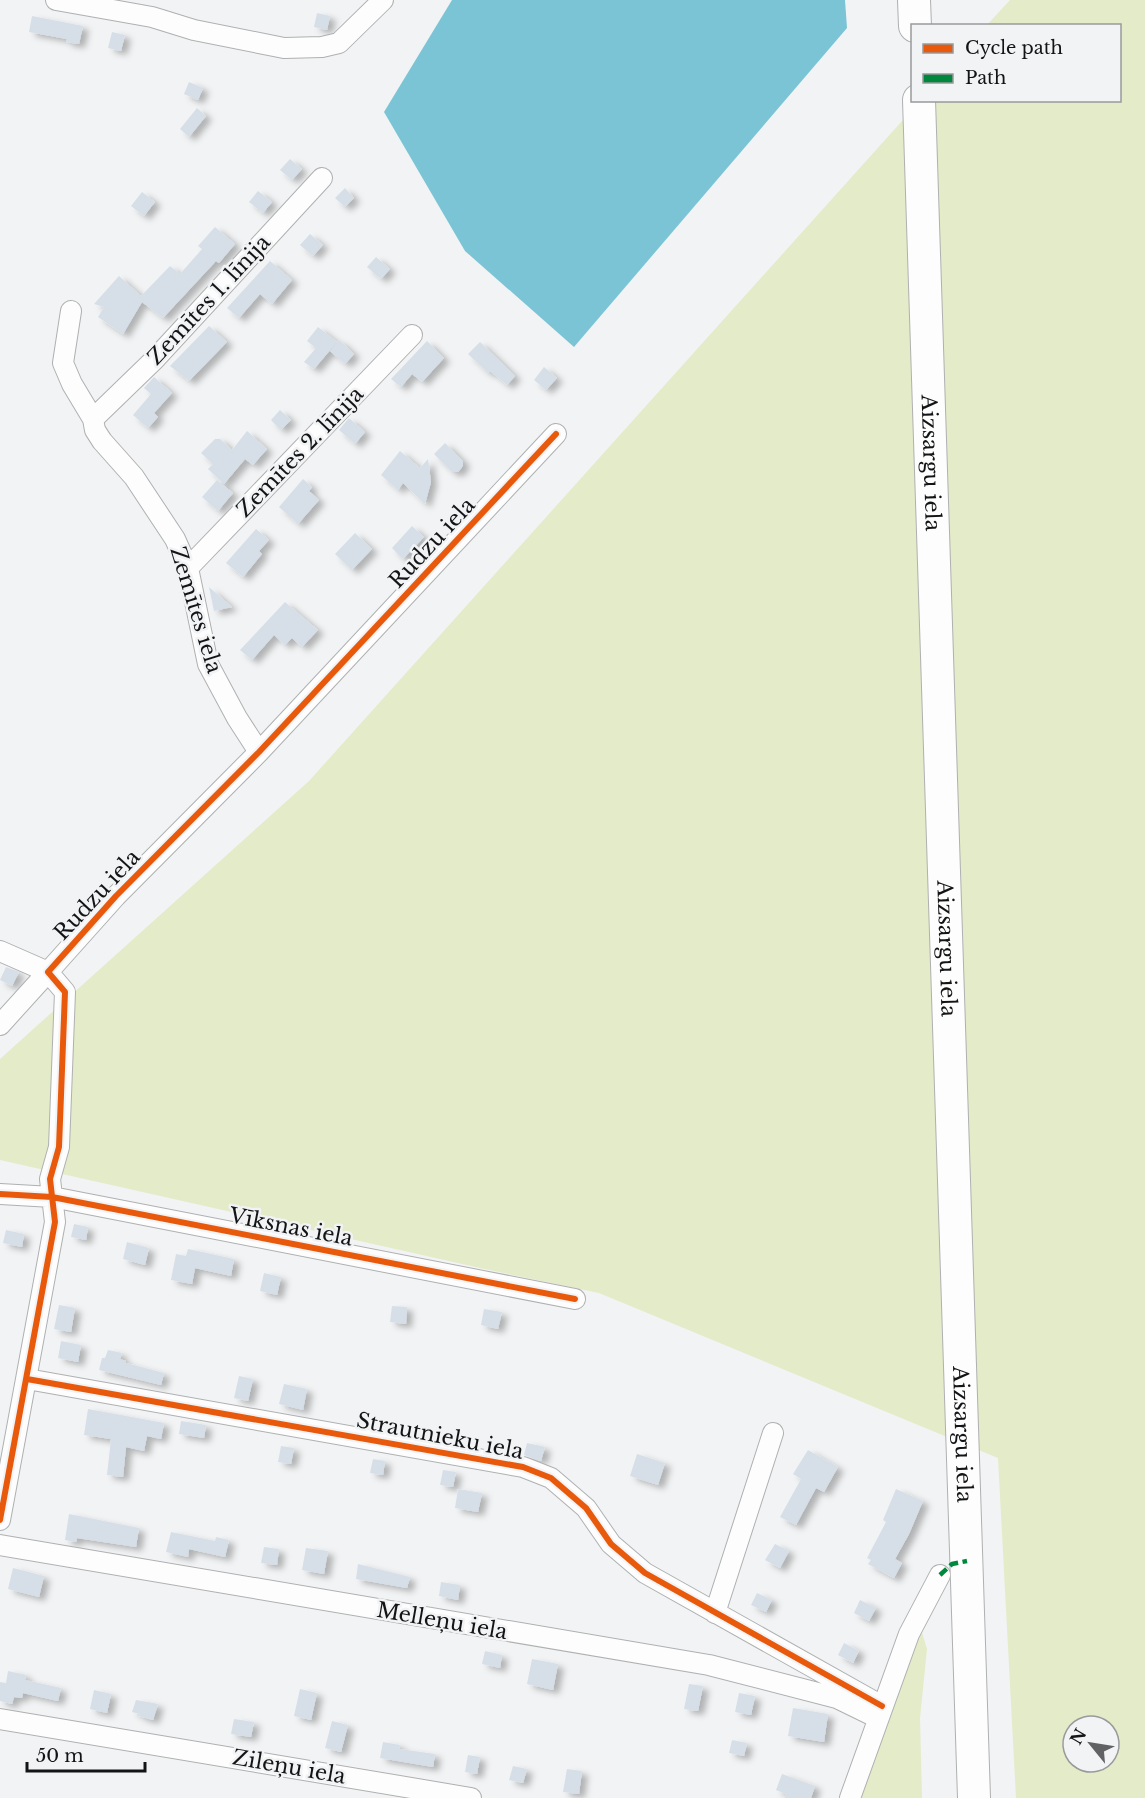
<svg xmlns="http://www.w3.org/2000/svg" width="1145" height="1798" viewBox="0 0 1145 1798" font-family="'Libre Baskerville',serif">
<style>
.green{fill:#e4ebc8;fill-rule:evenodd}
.water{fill:#7ac4d6}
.building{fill:#d6dfe8;filter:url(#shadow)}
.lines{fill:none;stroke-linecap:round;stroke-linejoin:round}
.minor-casing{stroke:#afb0b1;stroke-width:22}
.trunk-casing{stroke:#afb0b1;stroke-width:34}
.minor{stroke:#fdfdfd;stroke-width:20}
.trunk{stroke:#fdfdfd;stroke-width:32}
.quiet{stroke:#00873e;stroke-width:4.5;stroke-dasharray:9 4.5;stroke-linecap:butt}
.cycleway-casing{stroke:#f1f3f5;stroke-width:10}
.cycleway{stroke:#e8590c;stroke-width:6}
.labels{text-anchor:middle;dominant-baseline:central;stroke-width:5;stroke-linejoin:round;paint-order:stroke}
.street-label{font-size:21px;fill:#131415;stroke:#f1f3f5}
</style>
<defs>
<filter id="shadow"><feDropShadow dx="6" dy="4" stdDeviation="3" flood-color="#0004"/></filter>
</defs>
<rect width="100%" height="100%" fill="#f2f3f4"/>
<path class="green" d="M1010,0h135v1798h-129l-18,-340 -399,-165 -119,-25 -480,-108v-101l309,-278 611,-680 200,-1v-74l-133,-1zM1073,1726h36v36h-36z
M919,1623l8,26 -7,69 2,80h-66z"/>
<path class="water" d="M452,0h393l2,28 -273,319 -109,-96 -81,-139z"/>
<path class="building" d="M317,13l13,3 -3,14 -13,-3z
M32,16l51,10 -4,18 -13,-2 1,-3 -38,-7z
M112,32l13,3 -4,16 -13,-3z
M189,82l14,6 -5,12 -14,-6z
M197,108l9,8 -17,21 -9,-8z
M290,159l12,10 -10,11 -12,-10z
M345,188l9,10 -9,9 -10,-9z
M258,191l14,11 -9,11 -14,-11z
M142,192l13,10 -11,14 -13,-10z
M215,227l20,17 -16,19 -3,-2 -53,57 -21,-16 -19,32 -25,-17 6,-10 -10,-3 25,-28 22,20 29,-30 10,8 22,-25 -4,-3z
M310,234l13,11 -10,11 -13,-11z
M376,257l14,12 -9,10 -14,-12z
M270,261l22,19 -20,24 -12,-10 -21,24 -12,-10z
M209,326l18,16 -38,39 -19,-15z
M318,327l19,15 -23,27 -10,-7 12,-14 -9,-7z
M339,340l15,14 -9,10 -15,-13z
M427,341l17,17 -22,24 -10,-8 -11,13 -10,-8z
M480,342l35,34 -8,9 -17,-14 -2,2 -20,-19z
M544,367l13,11 -11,12 -12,-10z
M154,377l18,16 -18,20 4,4 -10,11 -15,-13 18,-21 -7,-6z
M280,410l11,10 -10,10 -10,-10z
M349,418l16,14 -10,12 -16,-14z
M247,431l20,18 -14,16 -8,-6 -21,25 -16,-15 5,-5 -12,-11 14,-14h5l12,11z
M445,443l18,18v5l-5,6h-6l-18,-18z
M400,451l20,17 8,-9 3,23 -6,22 -22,-21 -5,7 -17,-15z
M303,479l9,8 -3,4 10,9 -21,24 -19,-17z
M217,480l16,13 -15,18 -16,-14z
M412,526l12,11 -21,22 -11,-11z
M256,529l13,11 -10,11 3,3 -19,23 -17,-14z
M355,533l17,16 -20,21 -17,-16z
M209,587l23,20 -18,4z
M285,602l33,28 -16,17 -10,-9 -7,7 -11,-10 -22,25 -12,-10z
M6,967l13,5 -7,14 -12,-6z
M74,1224l14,3 -2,13 -15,-3z
M6,1230l18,4 -2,13 -19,-4z
M127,1242l22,6 -4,17 -22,-6z
M188,1249l46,10 -3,17 -36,-8 -3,16 -21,-4 5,-26 10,2z
M264,1273l17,4 -4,18 -17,-4z
M59,1305l16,3 -4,24 -17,-3z
M392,1306l15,1 -1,17 -16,-2z
M484,1309l18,3 -4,17 -17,-4z
M61,1341l20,4 -3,17 -20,-4z
M108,1350l14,3 -2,6 6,2v2l38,10 -3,12 -62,-15 3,-12h3z
M239,1376l14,3 -5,22 -14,-3z
M284,1384l23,5 -4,21 -24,-6z
M88,1409l76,14 -3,16 -14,-3 -3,15 -18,-4 -3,30 -16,-2 4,-36 -27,-4z
M181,1421l25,4 -2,13 -25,-4z
M527,1443l18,4 -4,14 -17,-6z
M281,1446l13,2 -3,16 -13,-2z
M808,1450l30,17 -14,25 -8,-4 -20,37 -16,-8 21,-38 -8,-5z
M637,1454l28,9 -7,22 -28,-9z
M373,1459l12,2 -2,14 -13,-2z
M443,1470l13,2 -3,15 -13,-2z
M458,1489l24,4 -4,19 -23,-4z
M896,1489l27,12 -14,33 -14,25 7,4 -8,15 -26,-14 3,-4 -4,-2 19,-36 -3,-2z
M69,1514l70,14 -3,19 -59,-9 -1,4 -11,-2z
M171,1532l44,9 1,-4 13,3 -4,17 -36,-8 -1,8 -22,-5z
M775,1544l14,7 -9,17 -15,-8z
M264,1547l15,2 -2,16 -16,-2z
M306,1548l22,3 -4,23 -22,-4z
M358,1564l52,13 -3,11 -51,-9z
M13,1568l31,8 -5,21 -31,-8z
M441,1582l19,3 -2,15 -19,-4z
M757,1593l15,7 -6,12 -15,-7z
M860,1600l16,8 -7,13 -15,-8z
M844,1643l15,8 -6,12 -15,-8z
M485,1651l17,4 -2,13 -18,-4z
M532,1659l26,5 -5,26 -26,-6z
M8,1671l18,4 -1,5 36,8 -3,13 -35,-8 -1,5 -8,-1 -2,7 -12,-3v-19l6,1z
M689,1684l14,2 -5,25 -14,-2z
M300,1689l17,4 -6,27 -17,-4z
M94,1690l17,4 -4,19 -17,-4z
M739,1693l16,3 -4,19 -16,-3z
M136,1700l22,4 -5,16 -14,-4 1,-2 -8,-2z
M793,1708l35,6 -4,28 -36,-6z
M234,1719l20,3 -3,15 -20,-3z
M332,1721l16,4 -7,27 -16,-4z
M732,1740l15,3 -3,13 -15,-3z
M383,1742l17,3 -1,4 36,5 -2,13 -53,-9z
M468,1755l12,2 -3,17 -12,-2z
M513,1766l14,3 -4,14 -14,-3z
M567,1769l15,2 -3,23 -16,-2z
M782,1774l33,12 -4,12h-27l2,-4 -10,-4z"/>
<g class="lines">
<defs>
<path id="minor" d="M56,0l96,17 42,13 90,18 38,-1 17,-4 44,-43
M71,311l-8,52 9,21 21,35 2,11 7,11 32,36 41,62 13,29 20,96 29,54 22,34
M93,419l62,-60 167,-181
M188,568l224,-233
M0,951l48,21 -48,53
M0,1194l52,3 523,102
M27,1379l496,88 28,11 35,30 25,36 34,29 237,133
M0,1520l55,-298 -5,-43 9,-32 6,-155 -17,-20 68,-76 143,-144 297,-318
M0,1545l709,120 128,33 41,20
M715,1613l58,-180
M0,1719l471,79
M850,1798l59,-164 31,-59"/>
<g id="trunk">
<path d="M914,0l1,26"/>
<path id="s1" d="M919,100l55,1698"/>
</g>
</defs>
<use href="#minor" class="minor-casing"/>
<use href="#trunk" class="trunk-casing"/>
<use href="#minor" class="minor"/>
<use href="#trunk" class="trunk"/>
<path class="quiet" d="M940,1575l12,-11 15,-3"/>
<defs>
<path id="cycleway" d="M0,1194l52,3 523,102
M27,1379l496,88 28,11 35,30 25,36 34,29 237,133
M0,1520l55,-298 -5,-43 9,-32 6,-155 -17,-20 68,-76 143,-144 297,-318"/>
</defs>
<use href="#cycleway" class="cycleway-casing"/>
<use href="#cycleway" class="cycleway"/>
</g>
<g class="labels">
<g class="street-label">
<text transform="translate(209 300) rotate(-47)">Zemītes 1. līnija</text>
<text transform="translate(300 452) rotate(-46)">Zemītes 2. līnija</text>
<text stroke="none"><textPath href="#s1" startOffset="363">Aizsargu iela</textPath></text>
<text transform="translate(432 543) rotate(-47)">Rudzu iela</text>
<text transform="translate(196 610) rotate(73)">Zemītes iela</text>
<text transform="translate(97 895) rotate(-47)">Rudzu iela</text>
<text stroke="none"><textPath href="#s1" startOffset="849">Aizsargu iela</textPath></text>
<text transform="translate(291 1227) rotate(11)">Vīksnas iela</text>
<text stroke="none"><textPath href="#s1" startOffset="1335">Aizsargu iela</textPath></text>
<text transform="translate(440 1436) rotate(11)">Strautnieku iela</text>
<text transform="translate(442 1621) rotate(10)">Melleņu iela</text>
<text transform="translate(289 1767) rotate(10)">Zileņu iela</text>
</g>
</g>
<rect x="911" y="24" width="210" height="78" fill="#f1f3f5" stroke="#989a9b" stroke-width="1.5"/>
<rect x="923" y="44" width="30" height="9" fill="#e8590c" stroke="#989a9b" stroke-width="1.5"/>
<text x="965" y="54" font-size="18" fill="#131415">Cycle path</text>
<rect x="923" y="74" width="30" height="9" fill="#00873e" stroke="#989a9b" stroke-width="1.5"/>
<text x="965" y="84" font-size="18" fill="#131415">Path</text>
<g transform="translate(1091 1744) rotate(300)"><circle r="28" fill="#f1f3f5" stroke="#989a9b" stroke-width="1.5"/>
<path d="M0-4.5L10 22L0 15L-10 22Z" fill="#616263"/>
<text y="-9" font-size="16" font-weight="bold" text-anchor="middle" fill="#131415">N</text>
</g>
<path d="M27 1762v9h118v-9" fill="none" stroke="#131415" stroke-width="3"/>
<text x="36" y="1762" font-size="18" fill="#131415" stroke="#f1f3f5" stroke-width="4.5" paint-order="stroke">50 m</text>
</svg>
